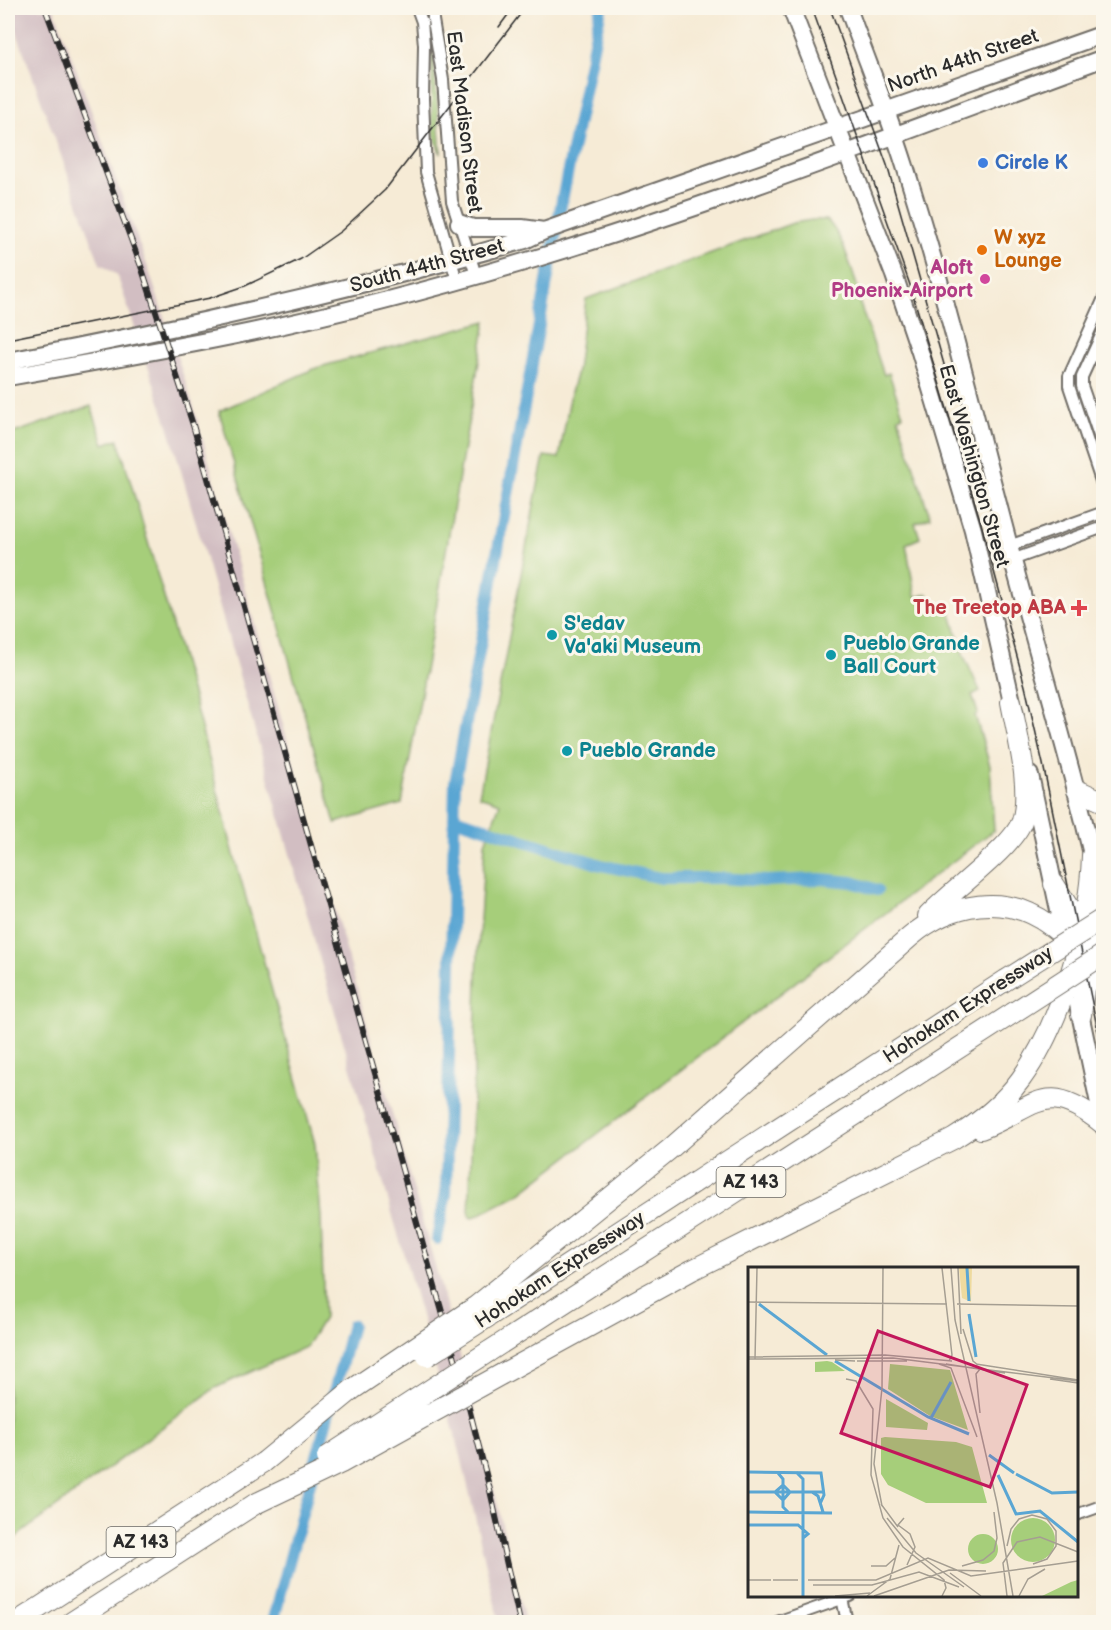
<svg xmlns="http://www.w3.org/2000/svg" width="1111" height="1630" viewBox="0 0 1111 1630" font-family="'Balsamiq Sans',sans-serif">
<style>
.industrial{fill:#d2bec2}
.green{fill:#a6ce7a;stroke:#687c52;stroke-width:1.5}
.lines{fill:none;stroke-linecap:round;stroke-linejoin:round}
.canal{stroke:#5aa6d3;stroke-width:12}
.minor-casing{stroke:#726e67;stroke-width:14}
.primary-casing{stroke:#726e67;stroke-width:20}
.motorway-casing{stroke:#726e67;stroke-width:22}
.minor{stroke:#fff;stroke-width:10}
.primary{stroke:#fff;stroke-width:16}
.motorway{stroke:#fff;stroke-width:20}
.tram{stroke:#2b2b2b;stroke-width:1.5}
.rail-casing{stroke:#2b2b2b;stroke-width:6}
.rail{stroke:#fbf7ec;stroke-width:4;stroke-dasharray:11;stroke-linecap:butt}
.motorway-bridge-casing{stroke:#726e67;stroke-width:22;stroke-linecap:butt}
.motorway-bridge{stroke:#fff;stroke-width:20}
.shop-dot{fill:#3f7fe0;stroke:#fbf7ec;stroke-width:2}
.food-dot{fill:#e8710a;stroke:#fbf7ec;stroke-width:2}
.hotel-dot{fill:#d1479c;stroke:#fbf7ec;stroke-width:2}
.health-dot{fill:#e0444e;stroke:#fbf7ec;stroke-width:2}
.culture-dot{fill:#0f9aa8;stroke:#fbf7ec;stroke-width:2}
.labels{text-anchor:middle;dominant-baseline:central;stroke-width:6;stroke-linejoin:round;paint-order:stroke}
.shield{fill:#fbf7ec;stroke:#696865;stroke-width:1.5}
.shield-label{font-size:18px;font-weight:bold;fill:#2b2b2b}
.street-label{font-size:20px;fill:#2b2b2b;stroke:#fbf7ec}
.shop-label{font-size:20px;font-weight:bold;fill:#366cbe;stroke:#fbf7ec;text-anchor:start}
.food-label{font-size:20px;font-weight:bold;fill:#c56008;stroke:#fbf7ec;text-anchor:start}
.hotel-label{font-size:20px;font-weight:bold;fill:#b23c85;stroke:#fbf7ec;text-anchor:end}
.health-label{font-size:20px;font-weight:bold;fill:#be3a42;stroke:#fbf7ec;text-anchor:end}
.culture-label{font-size:20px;font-weight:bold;fill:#0d838f;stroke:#fbf7ec;text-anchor:start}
.inset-river{fill:none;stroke:#5aa6d3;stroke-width:3}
.inset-road{fill:none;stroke:#a59e92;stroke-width:1.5}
.view{fill:#c2185b;fill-opacity:0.15;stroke:#c2185b;stroke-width:3}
.inset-edge{fill:none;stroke:#2b2b2b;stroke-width:3}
</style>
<rect width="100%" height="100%" fill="#fbf7ec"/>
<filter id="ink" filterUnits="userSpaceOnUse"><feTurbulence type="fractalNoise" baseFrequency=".0167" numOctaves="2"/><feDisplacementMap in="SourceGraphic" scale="12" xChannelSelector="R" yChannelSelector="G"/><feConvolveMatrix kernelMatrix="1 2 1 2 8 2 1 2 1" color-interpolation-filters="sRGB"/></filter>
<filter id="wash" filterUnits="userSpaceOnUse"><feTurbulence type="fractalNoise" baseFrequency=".008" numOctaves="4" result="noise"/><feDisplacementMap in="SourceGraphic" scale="24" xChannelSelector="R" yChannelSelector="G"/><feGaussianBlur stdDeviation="1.35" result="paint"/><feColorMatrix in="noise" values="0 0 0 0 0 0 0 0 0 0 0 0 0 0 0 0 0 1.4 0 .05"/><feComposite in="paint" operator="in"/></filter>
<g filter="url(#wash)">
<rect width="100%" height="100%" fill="#f6ebd6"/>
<path class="industrial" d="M8,8h46l95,263 44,134 280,996 52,221h-26l-38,-166 -293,-1031 -51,-150 -17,-11z"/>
<path class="green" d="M421,8h7l6,54 7,92c-14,-28 -8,-57 -9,-87 0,-21 -4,-40 -11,-59z
M812,220h15c18,19 23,47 32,71l-3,1 28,83 5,-2 14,42 -5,2 32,100 -15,6 5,15 -14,6 9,51 2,2 11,-3 5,16 15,-6 15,50 17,37 -8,4 6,18 -3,2 15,51 4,64 -475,364 -47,24 -3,-3 9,-265 7,-107 15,-40 -21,-7 56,-296 9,-44 15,2 12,-66 6,-21 9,-72 207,-76z
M486,321l-84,483 -67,19 -116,-412 97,-43z
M91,406l13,38 14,-5 75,258 41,158 81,289 6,73 3,101 -18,29 -91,41 -207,155v-1108z"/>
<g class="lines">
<path class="canal" d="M454,818l147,47 60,13h59l46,3 54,-2 32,3 25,8
M437,1239l9,-46 9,-410 107,-583 39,-192
M273,1622l79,-297"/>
</g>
</g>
<g filter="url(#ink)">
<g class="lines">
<defs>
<path id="minor" d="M417,8l5,14 2,23 -1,54 3,73 31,109
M433,8v12l10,60 9,121 24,74
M1104,298l-35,78v10l35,104
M1104,329l-22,48v9l22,64
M1009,546l95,-34
M1012,560l92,-33
M1076,1515l28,-10
M842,1598l5,24
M777,1622l73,-26"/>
<path id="primary" d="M791,8l103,267 26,77 53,178 42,185
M848,8c20,56 43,111 60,168 40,126 70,254 104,381 31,117 67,232 92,351
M459,223l14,5h49l22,3
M8,361c174,-33 347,-72 517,-121l19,-9 560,-197
M8,377c81,-14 162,-28 243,-45 95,-20 190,-45 283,-73 193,-58 381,-132 570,-201
M1030,775l36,168
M1078,1004l26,123"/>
<path id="motorway" d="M1077,790l27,12
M1054,884l32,51
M928,916c22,-24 85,-69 94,-95 10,-33 -5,-86 -11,-119
M1081,1015l6,-51 17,-53
M981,1129c57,-22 63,-51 121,-6
M475,1307l195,-158 240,-212c41,-35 96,-45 141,-11 21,15 37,40 53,60
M483,1320l523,-340
M488,1352l525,-339
M502,1374l190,-104 261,-131c26,-16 50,-35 68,-60 41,-57 69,-155 71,-224
M17,1622l247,-160
M72,1622l183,-118"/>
</defs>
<use href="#minor" class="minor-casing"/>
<use href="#primary" class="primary-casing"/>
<use href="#motorway" class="motorway-casing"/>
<use href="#minor" class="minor"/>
<use href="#primary" class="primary"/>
<use href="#motorway" class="motorway"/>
<path class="tram" d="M812,8l98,277 71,238 44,163 18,78 61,297
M830,8l57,157 62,217
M499,27l14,-19
M8,339l202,-41 35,-12 56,-27 40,-28 44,-41 140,-182"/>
<defs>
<path id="rail" d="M45,8l97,261 51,156 276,983 20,78 31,136"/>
</defs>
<use href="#rail" class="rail-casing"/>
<use href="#rail" class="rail"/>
<defs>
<path id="motorway-bridge" d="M1006,980l98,-62
M1013,1013l91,-59
M427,1356l56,-36
M327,1457l161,-105
M264,1462l89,-73 122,-82
M255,1504l86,-41 161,-89"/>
</defs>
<use href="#motorway-bridge" class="motorway-bridge-casing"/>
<use href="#motorway-bridge" class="motorway-bridge"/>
</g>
</g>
<circle class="shop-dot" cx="983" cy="163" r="6"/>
<circle class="food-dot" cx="982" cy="250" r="6"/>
<circle class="hotel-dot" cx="985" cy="279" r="6"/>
<path class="health-dot" d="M1076 599h6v6h6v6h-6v6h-6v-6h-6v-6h6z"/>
<g class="culture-dot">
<circle cx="552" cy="635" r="6"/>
<circle cx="831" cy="655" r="6"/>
<circle cx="567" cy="751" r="6"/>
</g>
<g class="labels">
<g class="shield">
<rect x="716.5" y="1167" width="69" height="30" rx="4.5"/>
<rect x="106.5" y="1527" width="69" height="30" rx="4.5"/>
</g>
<g class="shield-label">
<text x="751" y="1182">AZ 143</text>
<text x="141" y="1542">AZ 143</text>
</g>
<g class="street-label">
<text transform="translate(963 61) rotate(-19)">North 44th Street</text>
<text transform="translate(464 122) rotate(83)">East Madison Street</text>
<text transform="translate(427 266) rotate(-15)">South 44th Street</text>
<text transform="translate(974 466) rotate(74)">East Washington Street</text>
<text transform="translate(968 1005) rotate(-33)">Hohokam Expressway</text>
<text transform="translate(560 1270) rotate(-33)">Hohokam Expressway</text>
</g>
<g class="shop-label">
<text x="995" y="163">Circle K</text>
</g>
<g class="food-label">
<text x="994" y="238">W xyz<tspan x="994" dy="23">Lounge</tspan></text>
</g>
<g class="hotel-label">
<text x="973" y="268">Aloft<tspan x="973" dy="23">Phoenix-Airport</tspan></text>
</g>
<g class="health-label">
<text x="1066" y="608">The Treetop ABA</text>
</g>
<g class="culture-label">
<text x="564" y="624">S'edav<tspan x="564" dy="23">Va'aki Museum</tspan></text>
<text x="843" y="644">Pueblo Grande<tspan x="843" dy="23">Ball Court</tspan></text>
<text x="579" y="751">Pueblo Grande</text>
</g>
</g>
<g transform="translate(748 1267)">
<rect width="330" height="330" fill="#f6ebd6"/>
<path d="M79,94l5,1 13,9 -30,1v-10zM142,97l60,6 18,60 -38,-14 -42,-27zM138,132l42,24 -1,7 -41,-3zM137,170l71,5 16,5 15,56h-61l-38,-18 -7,-11v-36zM263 273a22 22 0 1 1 44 0a22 22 0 1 1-44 0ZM220 282a15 15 0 1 1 30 0a15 15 0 1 1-30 0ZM330,313v16h-36l29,-14z" fill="#a6ce7a"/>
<path d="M211,1h13l-1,34 -9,-4z" fill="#eeda9e"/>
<path class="inset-river" d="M219,1l2,33M11,37l68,51M221,47l7,43M87,94l93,56 41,17M183,151l20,-36M241,188l25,18M0,205l73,1 3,22 -4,9M48,205l7,7v117M30,206l5,6v28l5,5M268,207l36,19 26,-1M250,208l18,39 24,-3 38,31M35,218l7,7 -7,8 -8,-8zM0,225h77M64,225l6,4 5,16M0,245l84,1M0,258h50l10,9 -5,4"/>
<path class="inset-road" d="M194,1l10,87 -3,6M203,1l4,52 42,183 16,93M210,1l3,66M0,35l199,2M209,37l121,2M215,62l10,32 5,4M0,90l137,-2 67,6M0,92l145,-1 185,23M7,92l2,-91M87,93l20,1M109,94h50M191,97l12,4 26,69M198,97l59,9M228,97l102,16M98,112l10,2 17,28 -2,66 12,43 20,29 41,33 2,8 -4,8M302,112l28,4M232,146l-4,-39 4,-5M133,237l17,23M134,239l-8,-42 8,-76 1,-120M139,251l29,35 48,34M156,251l-6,7 12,9 5,13 -8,18M259,279l4,-17 8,-10 13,-4 15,4 9,12v15l-9,13 -14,5M123,299h15l9,-8M214,299l21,-6 11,-9 3,-13 -3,-26M202,306l31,23M0,313h23M25,313h25M60,313h68l52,-22 43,18 107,-15M65,318h59l47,-13 40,15M87,329l35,-3M119,329l23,-17 9,-34M126,329l75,-26 37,1M259,329l-4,-33 14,-21 23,-5 38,15M271,329l9,-17 17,-10"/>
<path class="view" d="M130,64l149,54 -37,102 -149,-54z"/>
<rect width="330" height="330" class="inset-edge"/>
</g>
<rect width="1111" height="1630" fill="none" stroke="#fbf7ec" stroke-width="30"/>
</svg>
